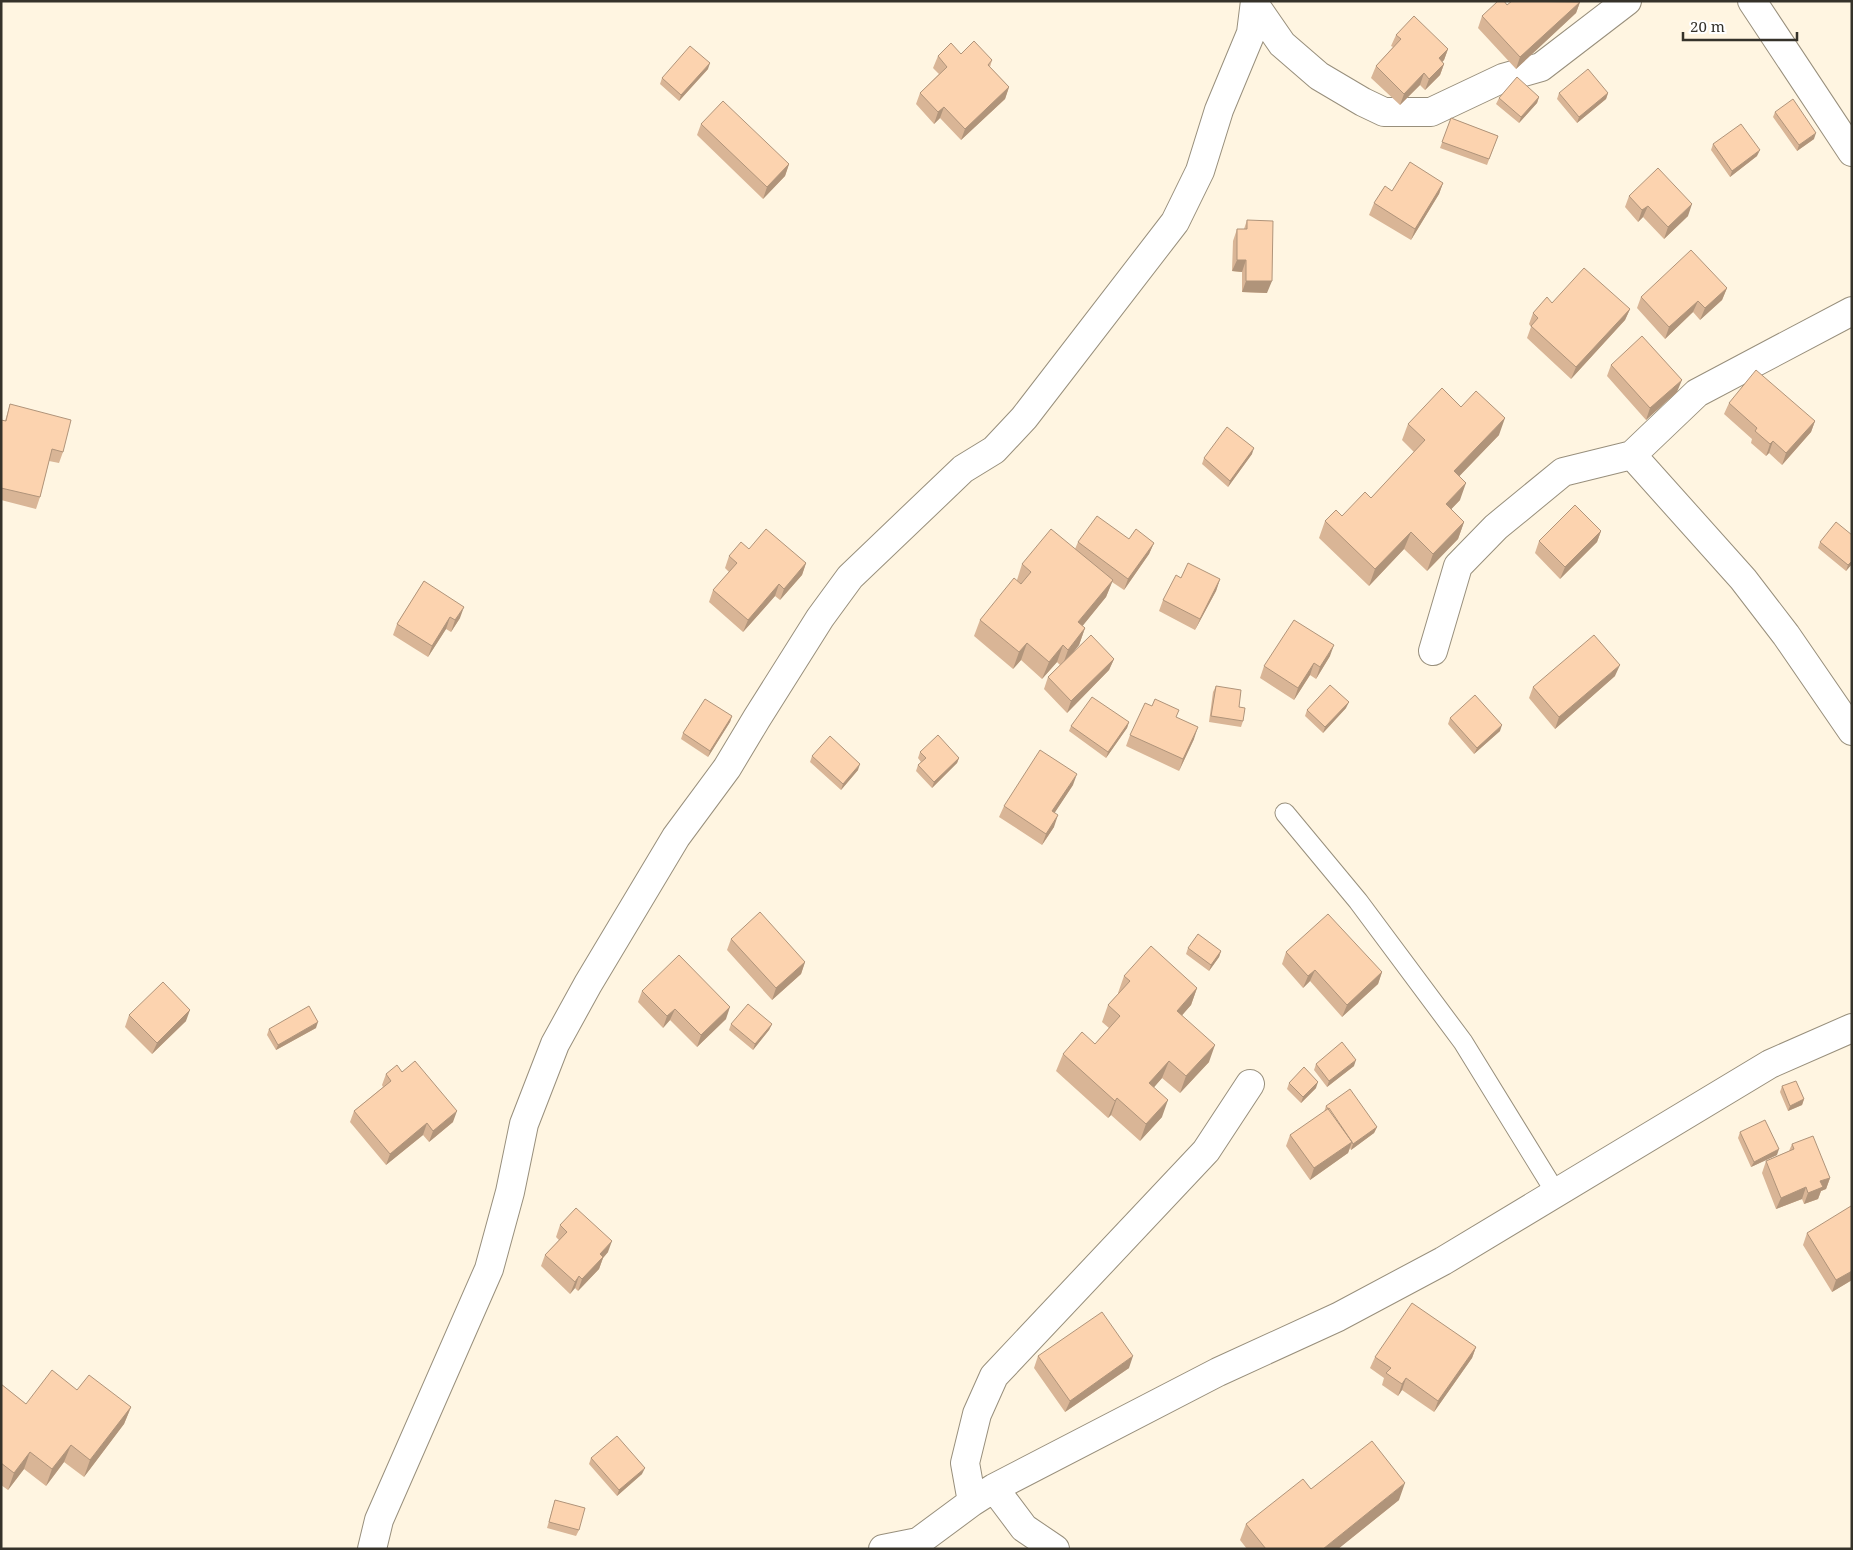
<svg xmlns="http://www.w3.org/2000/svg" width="1853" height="1550" viewBox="0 0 1853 1550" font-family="'Noto Serif',serif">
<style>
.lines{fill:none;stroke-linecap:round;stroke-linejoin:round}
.lane-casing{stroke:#988f7c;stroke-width:21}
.street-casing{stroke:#988f7c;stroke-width:30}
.lane{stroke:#fff;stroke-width:19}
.street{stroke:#fff;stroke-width:28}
.wall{fill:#d9b596}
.shaded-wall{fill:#b0947a}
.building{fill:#fcd3af;stroke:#b0947a}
</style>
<rect width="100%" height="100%" fill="#fff5e1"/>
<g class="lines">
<defs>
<path id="lane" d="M1285,813l73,88 105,141 93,151"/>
<path id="street" d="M1752,1l100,151
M1255,5l27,39 37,32 44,26 21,10h47l72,-34 38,-11 86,-66
M1632,455l65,-62 155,-82
M1433,651l25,-85 38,-39 67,-55 69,-17 111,124 43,56 66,96
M994,1488l30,40 31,21
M972,1502l-7,-39 12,-49 17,-38 212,-225 44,-67
M372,1549l7,-29 110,-251 21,-77 14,-68 31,-80 33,-60 88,-147 51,-69 30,-50 63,-100 30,-41 113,-108 31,-19 30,-32 151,-196 25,-51 19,-61 32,-77 4,-32
M883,1549l35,-7 54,-40 22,-14 224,-116 120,-55 105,-56 327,-197 82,-36"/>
</defs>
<use href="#lane" class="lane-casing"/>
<use href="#street" class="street-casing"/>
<use href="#lane" class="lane"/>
<use href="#street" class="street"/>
</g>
<path class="wall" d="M1580,2l-4,11 -60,56 -38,-41 4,-12 25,-11z
M1396,35l52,14 -4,11 -2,2 2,2 -4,11 -15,15 -5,-5 -20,20 -29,-27 5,-12 17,-19 -2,-1z
M961,54l31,6 -2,7 19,20 -4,12 -44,41 -21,-22 -6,6 -18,-20 4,-11 19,-19 -6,-6 5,-12z
M708,69l-29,32 -19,-17 2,-6z
M1559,93h49l-2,6 -29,24 -20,-24z
M1539,97l-2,6 -18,20 -23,-19 3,-6z
M1775,112l39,27 -17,12 -24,-34z
M1451,118l47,18 -11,29 -47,-17z
M701,124l88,40 -4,12 -22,23 -66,-64z
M1713,144l44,12 -27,21 -19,-27z
M1443,183l-4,11 -28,46 -42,-25 5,-12 18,-12z
M1629,196l59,20 -24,23 -21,-22 -5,5 -13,-15z
M1247,220l20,73 -25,-1v-20l-10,-1 1,-30 4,-12h7z
M1727,288l-5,12 -22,20 -7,-8 -28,27 -28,-31 4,-11z
M1552,303l78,6 -5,11 -54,59 -44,-41 4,-11 -2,-3 4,-11z
M1611,365l66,27 -31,28 -39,-44z
M1729,403l86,18 -4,11 -29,33 -13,-12 -3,3 -15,-13 1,-4 -28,-25z
M10,404l53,48 -4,11 -10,-2 -9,36 -4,12 -35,-9v-80l4,1z
M1461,407l38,28 -40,41 1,24 -9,9 13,13 -6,17 -31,32 -23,-22 -35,37 -50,-48 6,-17 17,-5 29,-18 43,-46 -12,-12 6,-16z
M1252,454l-24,33 -26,-23 2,-6z
M1601,531l-4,11 -37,37 -25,-26 4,-12z
M1852,535v29l-6,7 -28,-23 2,-6z
M1129,539l25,4 -5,11 -25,36 -12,-8 -6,15 -24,29 3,2 -6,17 -5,6 40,8 -5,11 -42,43 -23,-24 4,-12 12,-12 -3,-3 -15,17 -21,-19 -8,9 -39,-33 6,-16 37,-40 5,-16 53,-15 3,-7z
M749,549l57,14 -4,12 -22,25 -5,-4 -32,36 -34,-30 4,-12 16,-18 -4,-4 4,-12z
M1181,578l39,1 -4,12 -21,39 -36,-19 4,-11z
M424,581l36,37 -9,14 -5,-3 -18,28 -35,-22 4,-11z
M1330,656l-14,23 -6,-4 -16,25 -34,-22 4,-12z
M1615,676l-60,53 -26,-31 4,-11z
M1216,686l23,21 4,14 -2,6 -32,-5 4,-30z
M1346,708l-23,25 -18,-17 2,-6z
M732,716l-2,6 -22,35 -27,-18 2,-6z
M1177,718l17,21 -15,32 -53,-25 4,-11z
M1450,718l50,13 -26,23 -26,-30z
M1129,722l-2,6 -21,30 -37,-27 2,-5z
M920,752l39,6 -2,5 -25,25 -16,-17 2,-6 3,-3 -3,-4z
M812,756l46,14 -17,20 -31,-28z
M1073,785l-19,28v14l-12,18 -43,-28 5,-11z
M731,939l74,23 -4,12 -29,26 -45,-50z
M1188,948l33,3 -2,6 -10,14 -23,-17z
M1286,952l96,20 -4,12 -36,33 -32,-36 -7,7 -21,-24z
M1124,976l73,12 -6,17 -9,10 27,47 -29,31 -18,-15 -8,9 8,30 -22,24 -29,-26 -3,3 -52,-47 7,-17 32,-10 14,-16 -7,-6 6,-17 11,-12h-1z
M642,991l84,28 -29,28 -27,-27 -7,8 -25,-26z
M129,1015l57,6 -34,33 -27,-27z
M731,1024h41l-3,6 -16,20 -24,-20z
M316,1028l-40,22 -9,-15 2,-6z
M1316,1064l38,2 -27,21 -13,-17z
M402,1072l51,50 -24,20 -6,-7 -37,30 -36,-43 4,-11 29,-24 -1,-2 4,-11z
M1289,1083l27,5 -15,15 -14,-14z
M1782,1086l22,13 -2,6 -14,6 -8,-19z
M1326,1106l51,21 -3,6 -23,17 -1,-2 -2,5 -38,27 -24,-34 4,-11 34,-23z
M1740,1132l37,23 -26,12 -13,-29z
M1792,1144l38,34 -4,11 -5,2 -3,8 -14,5 -2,-5 -26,10 -14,-36 4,-12 23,-10z
M560,1225l48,27 -5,6 -4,11 -21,22 -3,-3 -5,6 -29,-28 4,-11 14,-15 -3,-3z
M1807,1233l45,47 -20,12 -29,-47z
M1476,1347l-4,11 -38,54 -32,-22 -4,6 -16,-11 2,-7 -14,-10 5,-11z
M1038,1356l91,12 -64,44 -31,-44z
M1,1384l25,20 51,-14 54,17 -7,17 -40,53 -20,-15 -18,24 -22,-17 -16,21 -7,-5z
M591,1458l51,16 -25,22 -28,-32z
M1311,1489l88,11 -61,49h-91l-7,-9 6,-16z
M555,1500l24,30 -3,6 -29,-8z"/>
<path class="shaded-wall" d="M1580,2l-4,11 -60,56 4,-12z
M1448,49l-4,11 -10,10 5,-12z
M710,63l-2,6 -29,32 2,-6z
M1444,64l-4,11 -15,15 4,-11z
M1424,73l-4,12 -20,20 4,-11z
M1009,87l-4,12 -44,41 4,-11z
M1608,93l-2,6 -29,24 2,-6z
M1539,97l-2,6 -18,20 2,-6z
M944,107l-4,11 -6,6 4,-12z
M1816,133l-2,6 -17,12 2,-6z
M1760,150l-3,6 -27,21 2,-6z
M789,164l-4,12 -22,23 4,-12z
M1443,183l-4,11 -28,46 4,-11z
M1692,204l-4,12 -24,23 4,-12z
M1648,206l-5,11 -5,5 4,-12z
M1237,260h9l-4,12 -10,-1z
M1246,281h26l-5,12 -25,-1z
M1727,288l-5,12 -22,20 5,-12z
M1698,301l-5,11 -28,27 4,-12z
M1630,309l-5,11 -54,59 5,-12z
M1682,380l-5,12 -31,28 4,-12z
M1505,418l-6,17 -51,53 6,-17z
M1815,421l-4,11 -29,33 4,-12z
M1773,441l-4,12 -3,3 4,-12z
M1254,448l-2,6 -24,33 2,-6z
M1466,483l-6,17 -20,21 6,-17z
M1464,522l-6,17 -31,32 6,-17z
M1601,531l-4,11 -37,37 5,-12z
M1411,532l-7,17 -35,37 6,-17z
M1154,543l-5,11 -25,36 4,-11z
M1852,561v3l-6,7 2,-6z
M806,563l-4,12 -22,25 4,-11z
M1220,579l-4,12 -21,39 5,-11z
M1113,580l-7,17 -34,42 6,-17z
M779,584l-4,12 -32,36 5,-12z
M464,607l-4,11 -9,14 4,-12z
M450,617l-4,12 -18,28 4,-11z
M1085,628l-6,17 -17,22 6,-17z
M1027,643l-6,17 -8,9 6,-17z
M1063,645l-6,17 -15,17 7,-17z
M1334,645l-4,11 -14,23 4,-12z
M1114,659l-5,11 -42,43 4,-12z
M1314,663l-4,12 -16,25 4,-12z
M1620,665l-5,11 -60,53 4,-12z
M1349,702l-3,6 -23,25 2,-6z
M732,716l-2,6 -22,35 2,-6z
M1129,722l-2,6 -21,30 2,-6z
M1502,725l-2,6 -26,23 3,-6z
M1198,727l-4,12 -15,32 4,-12z
M959,758l-2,5 -25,25 2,-6z
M860,764l-2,6 -17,20 2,-6z
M1077,774l-4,11 -25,38 4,-12z
M1058,815l-4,12 -12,18 4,-11z
M1221,951l-2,6 -10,14 2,-6z
M805,962l-4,12 -29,26 4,-12z
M1315,970l-5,11 -7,7 5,-12z
M1382,972l-4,12 -36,33 5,-12z
M1197,988l-6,17 -20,23 6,-17z
M730,1007l-4,12 -29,28 4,-12z
M675,1009l-5,11 -7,8 4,-12z
M190,1010l-4,11 -34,33 5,-11z
M318,1022l-2,6 -40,22 2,-5z
M772,1024l-3,6 -16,20 2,-6z
M1215,1045l-6,17 -29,31 6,-17z
M1356,1060l-2,6 -27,21 2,-6z
M1169,1061l-7,17 -19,22 6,-17z
M1318,1082l-2,6 -15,15 2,-6z
M1117,1098l-6,17 -3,3 7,-17z
M1804,1099l-2,6 -14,6 2,-5z
M1168,1100l-6,17 -22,24 6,-17z
M457,1111l-4,11 -24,20 4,-11z
M427,1123l-4,12 -37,30 4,-11z
M1377,1127l-3,6 -23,17 2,-6z
M1352,1142l-4,11 -38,27 4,-12z
M1779,1149l-2,6 -26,12 3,-5z
M1830,1178l-4,11 -5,2 -3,8 -14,5 4,-11 12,-12z
M1806,1187l-4,12 -26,10 5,-11z
M612,1241l-4,11 -5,6 -4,11 -21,22 4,-12 18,-25z
M1852,1271v9l-20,12 4,-12z
M579,1276l-4,12 -5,6 5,-12z
M1476,1347l-4,11 -38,54 4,-11z
M1133,1356l-4,12 -64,44 5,-11z
M1406,1378l-4,12 -4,6 4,-12z
M131,1407l-7,17 -40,53 6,-17z
M71,1445l-7,17 -18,24 6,-17z
M30,1452l-6,17 -16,21 6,-17z
M645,1468l-3,6 -25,22 2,-6z
M1405,1483l-6,17 -61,49h-15z"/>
<path class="building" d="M1498,1h6l3,4 5,-4 68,1 -60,55 -38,-41z
M1414,16l34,33 -9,9 5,6 -15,15 -5,-6 -20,21 -28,-28 25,-27 -5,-4z
M974,41l18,19 -4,5 21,22 -44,42 -21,-22 -6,5 -18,-19 27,-26 -9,-11 13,-13 10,11z
M690,46l20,17 -29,32 -19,-17z
M1588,69l20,24 -29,24 -20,-24z
M1517,77l22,20 -18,20 -22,-19z
M1793,99l23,34 -17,12 -24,-33z
M723,101l66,63 -22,23 -66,-63z
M1451,118l47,18 -9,23 -47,-17z
M1741,124l19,26 -28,21 -19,-27z
M1410,162l33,21 -28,46 -41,-26 11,-17 7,5z
M1658,168l34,36 -24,23 -20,-21 -6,4 -13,-14z
M1247,220l26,1 -1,60h-26v-21h-9v-31h10z
M1691,250l36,38 -22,20 -7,-7 -29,26 -28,-30z
M1584,268l46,41 -54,58 -45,-41 7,-8 -5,-5 14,-16 5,6z
M1642,336l40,44 -32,28 -39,-43z
M1756,370l59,51 -29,32 -13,-12 -3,3 -15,-13 2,-3 -28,-25z
M1442,388l19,19 15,-16 29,27 -51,53 12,12 -20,21 18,18 -31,32 -22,-22 -36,37 -50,-48 11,-11 6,6 23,-24 6,6 54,-58 -17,-16z
M10,404l61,16 -8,32 -11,-3 -12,48 -39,-9v-68l5,1z
M1227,427l27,21 -24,33 -26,-23z
M1575,505l26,26 -36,36 -26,-26z
M1097,516l32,23 7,-10 18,14 -26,36 -50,-37z
M1836,522l16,13v26l-4,4 -28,-23z
M766,529l40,34 -22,26 -5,-5 -31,36 -35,-30 24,-27 -8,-7 12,-14 8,7z
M1051,529l62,51 -35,42 7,6 -17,22 -5,-5 -14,17 -22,-19 -8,9 -39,-32 34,-42 7,6 10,-12 -9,-8z
M1188,563l32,16 -20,40 -37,-19 13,-25 5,3z
M424,581l40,26 -9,13 -5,-3 -18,29 -35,-22z
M1294,620l40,25 -14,22 -6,-4 -16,25 -34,-22z
M1091,635l23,24 -43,42 -23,-24z
M1594,635l26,30 -61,52 -26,-30z
M1330,685l19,17 -24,25 -18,-17z
M1216,686l25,4 -2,17 6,1 -2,13 -32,-5z
M1475,695l27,30 -25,23 -27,-30z
M1092,697l37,25 -21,30 -37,-26z
M705,699l27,17 -22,35 -27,-18z
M1155,699l24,11 -3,7 22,10 -15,32 -53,-24 15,-32 7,3z
M938,735l21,23 -25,24 -16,-17 8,-7 -6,-6z
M830,736l30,28 -17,20 -31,-28z
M1040,750l37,24 -25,37 6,4 -12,19 -42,-28z
M760,912l45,50 -29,26 -45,-49z
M1328,914l54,58 -35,33 -32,-35 -7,6 -22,-24z
M1198,934l23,17 -10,14 -23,-17z
M1151,946l46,42 -20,23 38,34 -29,31 -17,-15 -20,22 19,17 -22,24 -29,-26 -2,3 -52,-47 19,-22 13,12 25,-28 -12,-11 22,-24 -6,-5z
M679,955l51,52 -29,28 -26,-26 -8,7 -25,-25z
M163,982l27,28 -33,33 -28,-28z
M748,1004l24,20 -17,20 -24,-20z
M309,1006l9,16 -40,23 -9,-16z
M1342,1042l14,18 -27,21 -13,-17z
M415,1061l42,50 -24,20 -6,-8 -37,31 -36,-43 37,-30 -5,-7 11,-9 5,7z
M1304,1067l14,15 -15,15 -14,-14z
M1796,1081l8,18 -14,7 -8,-20z
M1350,1089l27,38 -24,17 -1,-2 -26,-36z
M1329,1108l23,34 -38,26 -24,-33z
M1765,1120l14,29 -25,13 -14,-30z
M1813,1136l17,42 -10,3 3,6 -15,6 -2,-6 -25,11 -15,-37 28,-12 -2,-5z
M1851,1206l1,2v63l-16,9 -29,-47z
M576,1208l36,33 -12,13 3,3 -21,22 -3,-3 -4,6 -30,-27 22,-23 -7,-7z
M1412,1303l64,44 -38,54 -32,-23 -4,6 -16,-11 5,-5 -16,-11z
M1102,1312l31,44 -63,45 -32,-45z
M52,1370l25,20 12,-15 42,32 -41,53 -19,-15 -19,24 -22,-17 -16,21 -13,-10v-79l25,20z
M617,1436l28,32 -26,22 -28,-32z
M1372,1441l33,42 -82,66h-57l-20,-25 57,-45 8,10z
M555,1500l30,8 -6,22 -30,-8z"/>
<rect width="1853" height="1550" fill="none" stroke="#35322a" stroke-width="5"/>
<path d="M1683 32v8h114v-8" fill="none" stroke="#35322a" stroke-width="2.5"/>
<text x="1690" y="32" font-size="15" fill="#35322a" stroke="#ffffff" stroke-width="4" paint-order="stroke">20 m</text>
</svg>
